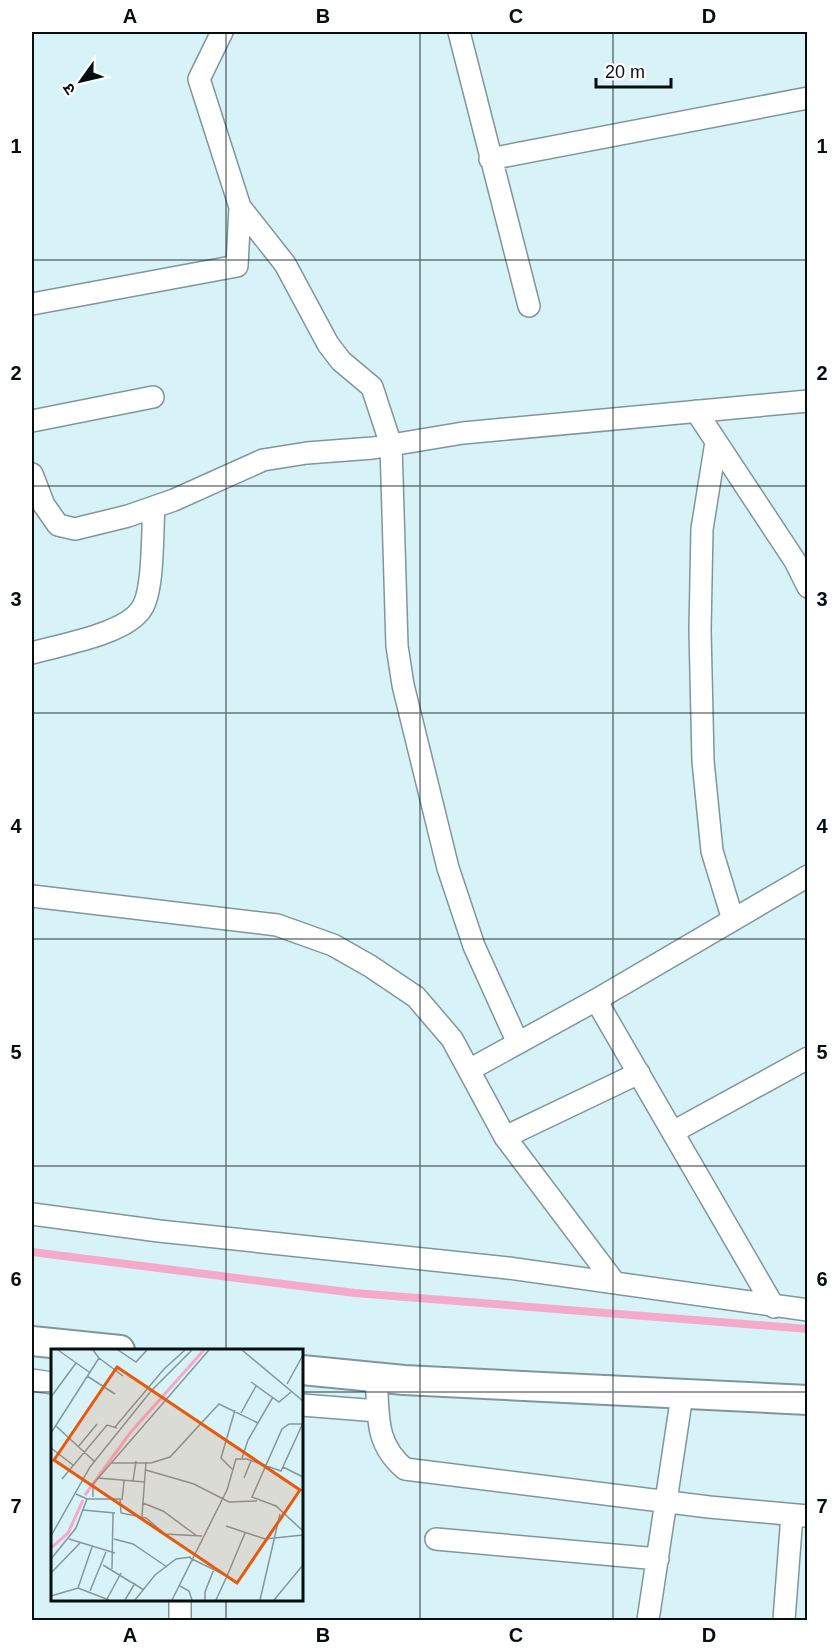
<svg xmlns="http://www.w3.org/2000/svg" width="839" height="1652" viewBox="0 0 839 1652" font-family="Arial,'Noto Sans Devanagari',sans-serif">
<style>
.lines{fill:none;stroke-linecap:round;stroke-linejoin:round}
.stream{stroke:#f5aac9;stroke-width:8}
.street-casing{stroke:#7f979b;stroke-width:24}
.secondary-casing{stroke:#7f979b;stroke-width:32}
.street{stroke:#fff;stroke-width:21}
.secondary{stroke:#fff;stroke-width:28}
.grid{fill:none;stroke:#060e0f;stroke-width:1.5;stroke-opacity:0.55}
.inset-river{fill:none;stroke:#f5aac9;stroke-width:3}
.inset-road{fill:none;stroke:#84979b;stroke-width:1.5}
.view{fill:#e8590c;fill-opacity:0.15;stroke:#e8590c;stroke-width:3}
.inset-edge{fill:none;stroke:#060e0f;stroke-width:3}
.neatline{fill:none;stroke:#060e0f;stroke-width:2}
.grid-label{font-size:20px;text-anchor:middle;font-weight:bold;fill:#060e0f}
</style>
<rect width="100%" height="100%" fill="#d8f3f8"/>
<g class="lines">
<path class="stream" d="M32,1252l323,41 453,36"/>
<defs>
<path id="street" d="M459,32l70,274
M490,159l318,-61
M240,207l45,57 43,80 13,17 31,26 19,58 6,201 6,39 45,183 26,78 44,97
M32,304l205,-38 3,-59 -41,-128 23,-47
M696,411l99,150 13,26
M32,421l121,-24
M716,442l-14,87 -2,101 3,131 9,90 21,69
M32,474l12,31 14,20 17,4 53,-13 46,-16 89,-40 44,-7 66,-5 90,-15 345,-32
M32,653c27,-8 95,-19 110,-45 12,-18 10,-77 12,-101
M32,896l245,29 56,20 37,21 46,31 36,42 53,98 110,146
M596,1000l178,307
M469,1070l127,-70 212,-124
M673,1132l135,-74
M505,1137l134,-64
M32,1214l127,17 349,37 300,42
M376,1377c3,38 -2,66 29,92l304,38 99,9
M32,1380l20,3
M302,1405l76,6
M436,1539l222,20
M180,1600v20
M648,1620l34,-225
M784,1620l8,-105"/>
<path id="secondary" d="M32,1341l88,9
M302,1370l102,10 404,20"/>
</defs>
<use href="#street" class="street-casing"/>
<use href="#secondary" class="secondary-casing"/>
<use href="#street" class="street"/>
<use href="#secondary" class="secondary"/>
</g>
<path class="grid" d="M226,32v1318M420,32v1588M613,32v1588M32,260h776M32,486h776M32,713h776M32,939h776M32,1166h776M32,1392h20M302,1392h506M226,1600v20"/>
<g transform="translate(51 1349)">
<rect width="252" height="252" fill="#d8f3f8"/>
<path class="inset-river" d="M34,146l45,-62 74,-83M0,199l17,-15 15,-33"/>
<path class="inset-road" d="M7,1l31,22M67,1l18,12 11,-12M191,1l61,51M48,9l24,18M36,27l28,18M200,33l28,20 12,-10M236,35l16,-29M0,48l25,-34M190,64l15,-27M252,75h-14l-7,5 -30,68 24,9 27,25M5,77l39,36M64,78l49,-58 21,-19M0,84l48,-75 -6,-8M27,98l19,-23M0,99l22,17M191,109l6,-18 25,-43M61,114h39l19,-6 49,-53 39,19M232,118l20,10M181,120l-11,-11 14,-48M95,121l48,14 35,18 28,-1M47,129l47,4M193,129l7,-17M11,130l45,-54 10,3M82,132l3,-20M25,145l11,5h33l1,14 25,5 19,16 37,2M42,148v-13l116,-134M71,151l2,-19M92,154l20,8 34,25M32,161l32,3M91,167l4,-54M175,177l39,13 38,-4M0,187l39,-69 61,-76 41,-41M18,190l46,14M63,190l19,5 34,23M139,209l37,18 -11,24M0,210l25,-31 11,-29M52,216l41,25M61,220l1,-56M0,224l29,-30M176,227l18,-43M129,237l9,5 3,9M27,239l14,-41M39,242l16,-39M0,247l27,-8 31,12M56,250l14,-26M74,251l10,-17M84,251l20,-25 21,-16 15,-2M121,251l55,-110 9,-31h11l34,12 22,-48M154,251v-8l9,-23M209,251l20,-86M223,251l29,-35"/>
<path class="view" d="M66,18l183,123 -63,93 -183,-123z"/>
<rect width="252" height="252" class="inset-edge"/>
</g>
<rect width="839" height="1652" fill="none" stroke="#ffffff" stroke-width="66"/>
<g transform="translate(81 81) rotate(236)" stroke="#ffffff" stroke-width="4.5" paint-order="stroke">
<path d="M0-4.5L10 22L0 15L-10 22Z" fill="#060e0f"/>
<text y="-9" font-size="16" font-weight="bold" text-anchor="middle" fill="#060e0f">उ</text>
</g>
<path d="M596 78v9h75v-9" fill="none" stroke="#060e0f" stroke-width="3"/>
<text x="605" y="78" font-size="18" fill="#060e0f" stroke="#ffffff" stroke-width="4.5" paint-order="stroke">20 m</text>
<rect x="33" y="33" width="773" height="1586" class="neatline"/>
<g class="grid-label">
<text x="130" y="23">A</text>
<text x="323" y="23">B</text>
<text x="516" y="23">C</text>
<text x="709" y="23">D</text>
<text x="16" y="153">1</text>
<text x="822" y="153">1</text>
<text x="16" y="380">2</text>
<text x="822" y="380">2</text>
<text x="16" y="606">3</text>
<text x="822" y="606">3</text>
<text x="16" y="833">4</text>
<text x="822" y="833">4</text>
<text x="16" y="1059">5</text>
<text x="822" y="1059">5</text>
<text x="16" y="1286">6</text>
<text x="822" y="1286">6</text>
<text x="16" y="1513">7</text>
<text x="822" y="1513">7</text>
<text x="130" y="1642">A</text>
<text x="323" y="1642">B</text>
<text x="516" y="1642">C</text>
<text x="709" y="1642">D</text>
</g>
</svg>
